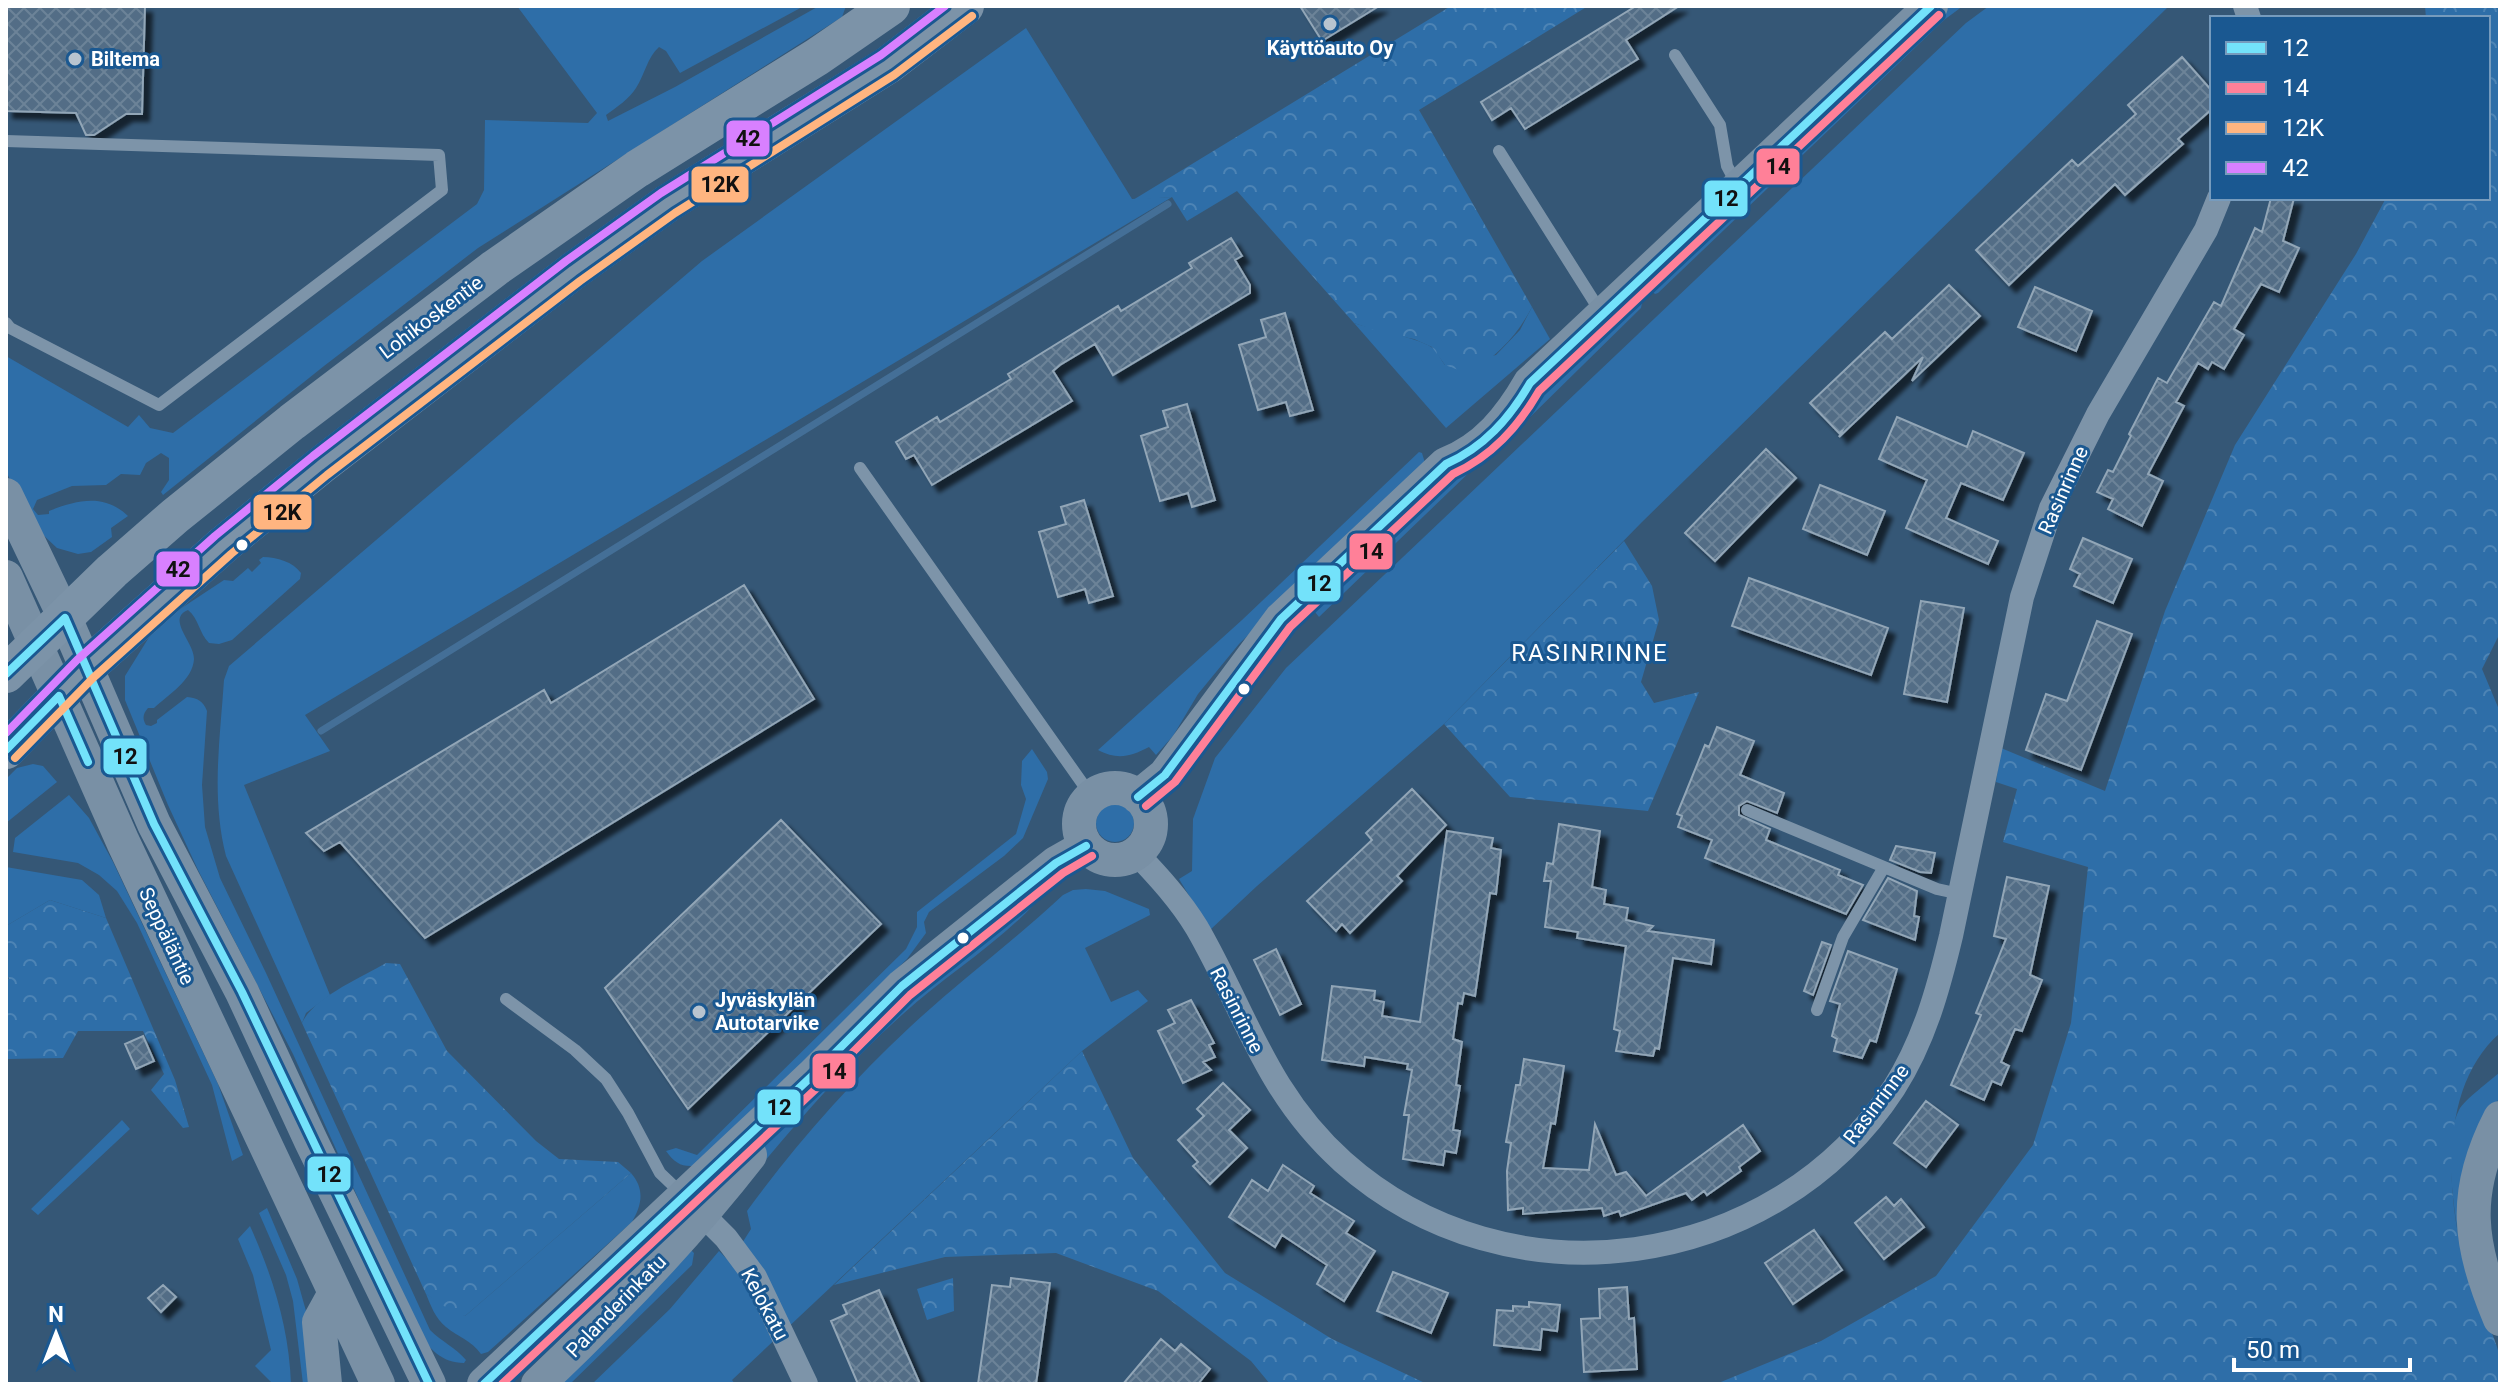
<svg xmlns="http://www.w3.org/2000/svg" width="2506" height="1390" viewBox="0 0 2506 1390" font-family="Roboto,sans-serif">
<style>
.grass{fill:#2e6ea8}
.forest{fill:url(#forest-crowns)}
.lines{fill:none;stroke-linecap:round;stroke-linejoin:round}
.stream{stroke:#446f97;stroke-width:7}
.building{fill:url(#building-cross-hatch);stroke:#92a6b7;stroke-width:2;filter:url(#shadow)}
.lane{stroke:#7d94a9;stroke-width:12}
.street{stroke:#7d94a9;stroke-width:24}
.secondary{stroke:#7990a5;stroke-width:34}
.primary{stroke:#7c93a8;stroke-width:38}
.bus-1-casing{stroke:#1a5891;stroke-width:14}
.bus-2-casing{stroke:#1a5891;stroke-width:14}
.bus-3-casing{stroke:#1a5891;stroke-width:14}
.bus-4-casing{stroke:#1a5891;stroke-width:14}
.bus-1{stroke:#73e2fa;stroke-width:8}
.bus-2{stroke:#ff8098;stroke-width:8}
.bus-3{stroke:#ffb580;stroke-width:8}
.bus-4{stroke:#d880ff;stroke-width:8}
.poi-dot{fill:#b8c4cf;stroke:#1a5891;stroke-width:3}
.bus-dot{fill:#fff;stroke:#1a5891;stroke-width:3}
.labels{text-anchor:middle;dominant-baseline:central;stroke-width:6;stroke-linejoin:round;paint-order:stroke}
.poi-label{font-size:20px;font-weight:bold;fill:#fff;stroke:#1a5891;text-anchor:start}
.street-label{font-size:20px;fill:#fff;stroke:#1a5891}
.quarter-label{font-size:24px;letter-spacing:2px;fill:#fff;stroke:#1a5891}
.line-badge{stroke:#1a5891;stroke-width:3}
.pale-badge-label{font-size:22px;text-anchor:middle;font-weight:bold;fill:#111}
</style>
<defs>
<pattern id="forest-crowns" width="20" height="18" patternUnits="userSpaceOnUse" patternTransform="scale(2)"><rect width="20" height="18" fill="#2e6ea8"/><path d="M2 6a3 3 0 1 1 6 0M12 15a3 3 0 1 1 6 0" fill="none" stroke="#4d84b5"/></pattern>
<pattern id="building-cross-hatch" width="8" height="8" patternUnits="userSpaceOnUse" patternTransform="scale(2)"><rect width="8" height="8" fill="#526d86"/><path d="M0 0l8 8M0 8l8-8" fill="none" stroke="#6c8398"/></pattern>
<filter id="shadow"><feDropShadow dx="7" dy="7" stdDeviation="2" flood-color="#0009"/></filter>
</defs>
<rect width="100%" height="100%" fill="#355776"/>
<path class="grass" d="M517,6h287l-124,67 -14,-22 -7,-4c-12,11 -14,27 -23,41 -7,11 -19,19 -30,27l2,6 67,-34 144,-81h27l-4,11 -364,231 -154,118 -161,129 -2,-3 8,-12v-22l-8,-5 -15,10 -6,12 -19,-1 -15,11 -34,1 -35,14 -4,9 5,6 11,-1v-3c28,-11 55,-18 79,5l-17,12 1,9 -21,15 -13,2 -21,-6 -16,-15 -18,-26 -17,-36v-115l122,71 11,-12 11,13 23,5 304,-229 7,-14 1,-70 103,3 9,-10z
M1943,6h20l-19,14 -286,273 -3,1 -6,-6z
M1989,6h180l-527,516 -198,202 -187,162 -47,44 -31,-51 13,-8 1,-52 22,-61 71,-90 680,-645z
M1026,28l106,171 40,-2 -867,518 25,36 -86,34 86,210 -24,18 -4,10 -76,-167c-15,-59 -6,-116 -2,-176l5,-14 473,-405z
M1638,299l4,4 -1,5 -117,115 7,-23z
M1532,307l18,32 -104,89 -92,-105c17,6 70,16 80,26 4,4 7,11 11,16l51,-10 24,-25z
M1419,452l3,1 3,10 -186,181 -41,50 -25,42 -17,19 -7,-8c-19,10 -32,13 -51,3l144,-130z
M1478,464l-159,153 -8,-10 145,-137z
M263,557c14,0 30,5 38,16l-1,6 -68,61 -13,4 -10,-1c-10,-10 -10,-24 -21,-33 -22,9 6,32 6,49 -1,21 -26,36 -40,49h-6c-5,6 -6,10 -2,17l5,1 6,-3v-3l30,-23c11,1 16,4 20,14l-5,74 3,42 15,51 46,95 164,357c12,12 25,17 36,30l-2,3c-22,0 -35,-14 -46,-32l-125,-277 -95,-184 -30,-65 -43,-105v-24l26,-42 17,-17 56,-37 9,1 15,-13 4,4 9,-9 -2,-3z
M1032,749l15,23 1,7 -25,59 -19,18 -75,56 -5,10 2,11 -19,26 -207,206c-16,3 -24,0 -34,-14l10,-3 21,7 209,-206 11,-22v-15l99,-78 10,-35 -5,-14 1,-24z
M33,764l10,2 14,16 -51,41v-44l11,-11z
M69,795l20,23 24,44 105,222 25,71 -11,6 -20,-76 -75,-162 -20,-32 -18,-16 -21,-12 -65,-11 2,-14z
M1096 823a19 19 0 1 1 38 0a19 19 0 1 1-38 0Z
M6,867l76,13 17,15 7,23 -56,-18 -44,26z
M1052,884c-41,52 -100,86 -149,130 -51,45 -95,96 -139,148l-3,-14 85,-96z
M1086,889l19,2 44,18 1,6 -65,33 26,54 27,-12 10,11 -66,50 -350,329 3,4h-143l78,-75 49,-58 11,11 21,-33 -4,-18c48,-66 103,-128 163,-184 49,-46 104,-86 153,-132l10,-5z
M2500,1072v25l-16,25 -25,118c-5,-32 -16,-100 0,-130 6,-11 30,-28 41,-38z
M122,1120l8,9 -92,86 -7,-6z
M631,1173c14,16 11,32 1,49l-144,130 -7,2c-10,-14 -23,-17 -35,-27 -11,-9 -15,-21 -20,-33l39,22z
M267,1208l30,71 9,32 6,73h-9l-10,-83 -7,-26 -27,-62z
M250,1226c23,51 39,102 41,158h-18l-18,-18 16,-16 -18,-75 -15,-36z
M691,1250l3,3 -2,12 -122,119h-22z"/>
<path class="forest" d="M1451,6h137l-169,104 113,197c-17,32 -34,47 -63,67l-24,-9 -13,-18 -18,-8 -31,-6 -29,-10 -117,-132 -50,30 -15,-24 -39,3z
M2425,6h75v627l-18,36 18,43v321c-67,58 -53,183 -27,259 8,21 24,45 27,68 1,7 0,16 0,24h-784l105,-43 115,-65 97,-131 38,-122 17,-156 -85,-25 14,-53 -21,-7 5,-34 104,43 60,-180 70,-166 121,-191 30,-56h102v-180h-62z
M1624,541l28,45 7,34 -18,62 13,21 45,-11 -51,119 -138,-14 -66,-73z
M50,900l56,18 69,162 14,47 -6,1 -32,-38 13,-16 -21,-43h-65l-15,27 -57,1v-76l3,-5 -3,-3v-49z
M386,963l14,1 47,87 89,90 23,18 59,3 13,11 -166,143 -9,-2 -30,-20 -124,-271c11,-25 60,-46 84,-60z
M1082,1051l51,107 92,115 107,66 95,45h-157l-19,-23 -93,-70 -102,-38 -111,4 -111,28z
M953,1278l1,33 -27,9 -10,-31z"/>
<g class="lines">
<path class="stream" d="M321,731l847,-527"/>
</g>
<path class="building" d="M6,6h139l-3,108h-16l-32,21h-8l-10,-22 -70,-2z
M1300,6h79l-57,35z
M1636,6h43l-53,34 12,19 -113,70 -14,-21 -19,12 -11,-18z
M2182,57l30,34v18l-34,30 5,5 -58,51 -10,-11 -106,101 -33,-35 96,-90 6,6 58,-52 -8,-9z
M2271,198h23l-11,43 16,7 -20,44 -18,-8 -27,45 10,6 -20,34 -12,-7 -4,7 -10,-6 -22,39 8,4 -36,68 15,7 -21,45 -34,-17 5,-10 -16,-7 11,-22 5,2 18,-36 -2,-2 29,-56 9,5 47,-81 7,4 34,-78 7,4z
M1231,238l11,18 -7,4 15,25v8l-137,82 -18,-31 -35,21 -7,6 19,30 -140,84 -18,-30 -8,4 -10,-17 41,-25 3,5 71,-43 -3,-5 110,-68 3,5 71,-43 -3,-5z
M1949,285l31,31 -68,65 11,-24 -84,80 3,-6 -3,2 -29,-30 75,-71 7,7z
M2035,287l57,24 -16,40 -58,-24z
M1285,313l28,97 -23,6 -4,-14 -28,8 -19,-65 27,-8 -5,-17z
M1187,404l28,96 -23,7 -4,-14 -28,8 -19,-65 27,-9 -5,-16z
M1897,417l70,30 6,-16 51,22 -21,47 -42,-17 -15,35 52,23 -10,23 -82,-36 21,-48 -48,-21z
M1766,449l30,29 -81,83 -30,-28z
M1820,485l65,26 -18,44 -64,-26z
M1084,500l29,96 -24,7 -4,-14 -27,8 -19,-65 27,-8 -5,-17z
M2083,538l49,21 -19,44 -39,-17 6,-12 -10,-5z
M1749,578l139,50 -17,47 -139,-49z
M744,585l70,114 -389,239 -85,-96 -16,9 -18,-18 238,-143 7,13z
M1921,601l43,7 -17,94 -43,-8z
M2097,621l35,13 -51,136 -55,-20 20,-56 21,7z
M1717,727l37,14 -14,34 44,18 -7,20 -30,-12 -8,5v9l31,14 -4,11 74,30 -2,5 25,10 -17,29 -141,-56 7,-18 -34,-13 4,-11 -5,-2 9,-22 19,-47 4,2z
M1412,789l34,36 -49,51 5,5 -52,52 -8,-9 -6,7 -29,-30 65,-61 -6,-7z
M781,820l100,104 -193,185 -83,-121z
M1559,824l41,7 -8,56 14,3 -2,14 24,4 -2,12 27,6 -5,5 66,9 -3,24 -38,-6 -14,91 -4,-1 -2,8 -37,-5 4,-20 -6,-2 12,-83 -49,-8 1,-6 -33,-5 6,-46h-7l3,-18 6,1z
M1447,831l46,7 -2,10 10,2 -5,44 -6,-1 -15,103 -11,-3 -2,11 -4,-1 -5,36 9,3 -6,43 4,1 -7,44 7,1 -4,22 -11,-2 -2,14 -40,-6 6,-44h-5l8,-45 -5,-1 1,-5 -43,-7 -1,9 -42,-6 10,-74 43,5 -1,9 10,2 -2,14 38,6z
M1896,846l39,7 -4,20 -11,-1 -30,-12z
M2007,877l42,9 -19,89 12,5 -20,51 -7,-2 -14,33 8,4 -8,19 -9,-4 -8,19 -33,-15 30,-70 -5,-2 30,-74 -12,-3z
M1888,878l29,13 -3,25 5,1 -4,23 -52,-20z
M1822,942l9,3 -18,50 -9,-4z
M1276,949l25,55 -21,11 -26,-55z
M1848,951l49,18 -21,73 -6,-2 -8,18 -28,-7 3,-12 -5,-3 8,-32 -10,-3z
M1191,1000l23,43 -5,2 6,12 -12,5 8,8 -28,13 -25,-52 17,-8 -7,-13z
M143,1036l11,25 -18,8 -11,-25z
M1524,1059l40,7 -9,58 -4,-1 -8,45 46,2 6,-46 21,51 10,-3 20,24 97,-71 17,26 -21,16 2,4 -34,24 -3,-4 -12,9 -6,-7 -65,23 -2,-5 -15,5 -2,-8 -79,6v-6l-15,2 -1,-39 4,-28 -5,-1 10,-57h4z
M1223,1083l27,27 -21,20 18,18 -37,36 -17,-18 5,-4 -20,-22 26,-24 -7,-7z
M1926,1101l32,24 -32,42 -32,-24z
M1283,1165l31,21 -4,7 44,28 -8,12 29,18 -31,50 -27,-17 10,-19 -45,-30 -7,12 -46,-30 23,-37 16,11z
M1886,1197l8,9 7,-7 23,28 -40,32 -29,-36z
M1814,1230l28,40 -49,34 -28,-41z
M1393,1272l55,21 -17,40 -54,-22z
M1011,1278l39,5 -14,101h-58l14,-99 18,2z
M163,1285l13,12 -15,15 -13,-14z
M1627,1287l2,32 5,-1 3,51 -53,3 -3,-53 19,-1 -1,-29z
M879,1290l41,94h-62l-27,-63 16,-7 -4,-9z
M1529,1302l31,3 -3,26 -15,-2 -2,21 -46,-5 3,-35 16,1v-5l16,1z
M1161,1339l14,12 6,-7 29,25 -12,15h-75z"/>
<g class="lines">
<path class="lane" d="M1675,55l45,70 7,41 9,17
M6,141l433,14 3,35 -283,215 -149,-77 -4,-5
M1499,151l103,163
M860,468l232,329
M1747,810l190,79 23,5
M506,999l69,51 31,29 22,34 32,60 23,22
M1817,1010l26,-73 41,-70"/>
<path class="street" d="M2245,6l4,12
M1136,853c22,23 44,47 61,75 49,85 69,165 146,234 165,147 431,110 551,-74 30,-47 44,-98 57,-152l71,-339 29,-89 47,-94 108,-184 13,-32
M690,1202l36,36 29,39 51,107"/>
<path class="secondary" d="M6,495l59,123 89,206 88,168 69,149 118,243
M6,577l117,265 255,542
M1079 824a36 36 0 1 1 72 0a36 36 0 1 1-72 0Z
M1138,797l27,-22 116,-156 165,-155c39,-15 64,-46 84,-81l401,-377
M2500,1118c-39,76 -31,126 0,201
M325,1384l-6,-62 16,-29
M484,1384l328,-308 90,-90 154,-123 30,-17
M538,1384c76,-72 148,-147 212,-229"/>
<path class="primary" d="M6,674l106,-103 63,-55 117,-94 203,-154 142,-99 180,-112 74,-51
M6,750l79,-81 138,-124 97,-79 253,-195 95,-68 220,-138 77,-59"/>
<defs>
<path id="bus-1" d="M6,674l59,-56 89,206 88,168 187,392
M6,750l53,-54 29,66
M1138,797l27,-22 116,-156 165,-155c38,-17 63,-45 84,-81l401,-377
M484,1384l328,-308 90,-90 154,-123 30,-17"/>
<path id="bus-2" d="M1146,806l29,-24 115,-155 163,-153c39,-18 65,-47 86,-83l400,-376
M502,1384l318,-299 90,-90 153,-122 29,-17"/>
<path id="bus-3" d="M15,758l78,-80 138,-124 96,-79 253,-194 95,-68 219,-138 78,-59"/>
<path id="bus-4" d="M6,733l71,-73 138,-124 98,-80 253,-195 95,-68 220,-138 64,-49"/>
</defs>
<use href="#bus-1" class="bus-1-casing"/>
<use href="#bus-2" class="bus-2-casing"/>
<use href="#bus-3" class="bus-3-casing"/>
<use href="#bus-4" class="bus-4-casing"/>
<use href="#bus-1" class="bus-1"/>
<use href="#bus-2" class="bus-2"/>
<use href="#bus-3" class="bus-3"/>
<use href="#bus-4" class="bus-4"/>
</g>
<g class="poi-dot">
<circle cx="1330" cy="24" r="8"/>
<circle cx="75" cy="59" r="8"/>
<circle cx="699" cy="1012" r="8"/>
</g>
<g class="bus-dot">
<circle cx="242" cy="545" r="7"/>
<circle cx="1244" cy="689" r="7"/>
<circle cx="963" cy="938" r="7"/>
</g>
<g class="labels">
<g class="poi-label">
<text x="1330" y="48" text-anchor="middle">Käyttöauto Oy</text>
<text x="91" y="59">Biltema</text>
<text x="715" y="1000">Jyväskylän<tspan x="715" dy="23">Autotarvike</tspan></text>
</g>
<g class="street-label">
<text transform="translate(431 317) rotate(-37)">Lohikoskentie</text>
<text transform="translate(2063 490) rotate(-66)">Rasinrinne</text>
<text transform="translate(167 936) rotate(65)">Seppäläntie</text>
<text transform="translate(1237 1010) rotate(63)">Rasinrinne</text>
<text transform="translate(1876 1104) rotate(-53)">Rasinrinne</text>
<text transform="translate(765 1304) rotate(62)">Kelokatu</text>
<text transform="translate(616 1306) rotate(-46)">Palanderinkatu</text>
</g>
<g class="quarter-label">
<text x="1590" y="653">RASINRINNE</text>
</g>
</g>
<g class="line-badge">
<rect x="725" y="119" width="46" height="39" rx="8" fill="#d880ff"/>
<rect x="1755" y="147" width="46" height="39" rx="8" fill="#ff8098"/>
<rect x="690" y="165" width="60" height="39" rx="8" fill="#ffb580"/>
<rect x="1703" y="179" width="46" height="39" rx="8" fill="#73e2fa"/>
<rect x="252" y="493" width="61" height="38" rx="8" fill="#ffb580"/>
<rect x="1348" y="532" width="46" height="39" rx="8" fill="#ff8098"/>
<rect x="155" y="550" width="46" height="38" rx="8" fill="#d880ff"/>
<rect x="1296" y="564" width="46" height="39" rx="8" fill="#73e2fa"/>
<rect x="102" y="737" width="46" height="39" rx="8" fill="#73e2fa"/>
<rect x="811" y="1052" width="46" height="38" rx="8" fill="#ff8098"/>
<rect x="756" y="1088" width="46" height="38" rx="8" fill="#73e2fa"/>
<rect x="306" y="1155" width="46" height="38" rx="8" fill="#73e2fa"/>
</g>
<g class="pale-badge-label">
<text x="748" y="146">42</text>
<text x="1778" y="174">14</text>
<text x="720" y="192">12K</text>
<text x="1726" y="206">12</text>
<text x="282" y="520">12K</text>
<text x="1371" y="559">14</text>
<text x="178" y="577">42</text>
<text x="1319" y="591">12</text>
<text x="125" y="764">12</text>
<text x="834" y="1079">14</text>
<text x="779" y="1115">12</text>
<text x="329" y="1182">12</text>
</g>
<rect width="2506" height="1390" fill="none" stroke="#ffffff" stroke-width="16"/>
<rect x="2210" y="16" width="280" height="184" fill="#1a5891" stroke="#769bbd" stroke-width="2"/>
<rect x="2226" y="42" width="40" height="12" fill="#73e2fa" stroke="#769bbd" stroke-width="2"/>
<text x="2282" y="56" font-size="24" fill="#ffffff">12</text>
<rect x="2226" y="82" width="40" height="12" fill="#ff8098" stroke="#769bbd" stroke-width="2"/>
<text x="2282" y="96" font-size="24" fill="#ffffff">14</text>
<rect x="2226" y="122" width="40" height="12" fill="#ffb580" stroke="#769bbd" stroke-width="2"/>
<text x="2282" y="136" font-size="24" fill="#ffffff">12K</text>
<rect x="2226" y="162" width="40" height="12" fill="#d880ff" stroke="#769bbd" stroke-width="2"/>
<text x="2282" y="176" font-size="24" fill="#ffffff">42</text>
<g transform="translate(56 1334)" stroke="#1a5891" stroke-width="6" paint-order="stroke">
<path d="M0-6L14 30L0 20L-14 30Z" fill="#ffffff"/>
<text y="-12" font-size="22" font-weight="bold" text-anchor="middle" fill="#ffffff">N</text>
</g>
<path d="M2234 1358v12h176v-12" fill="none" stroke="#ffffff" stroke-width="4"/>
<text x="2246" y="1358" font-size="24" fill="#ffffff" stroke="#1a5891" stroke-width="6" paint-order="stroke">50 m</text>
</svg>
